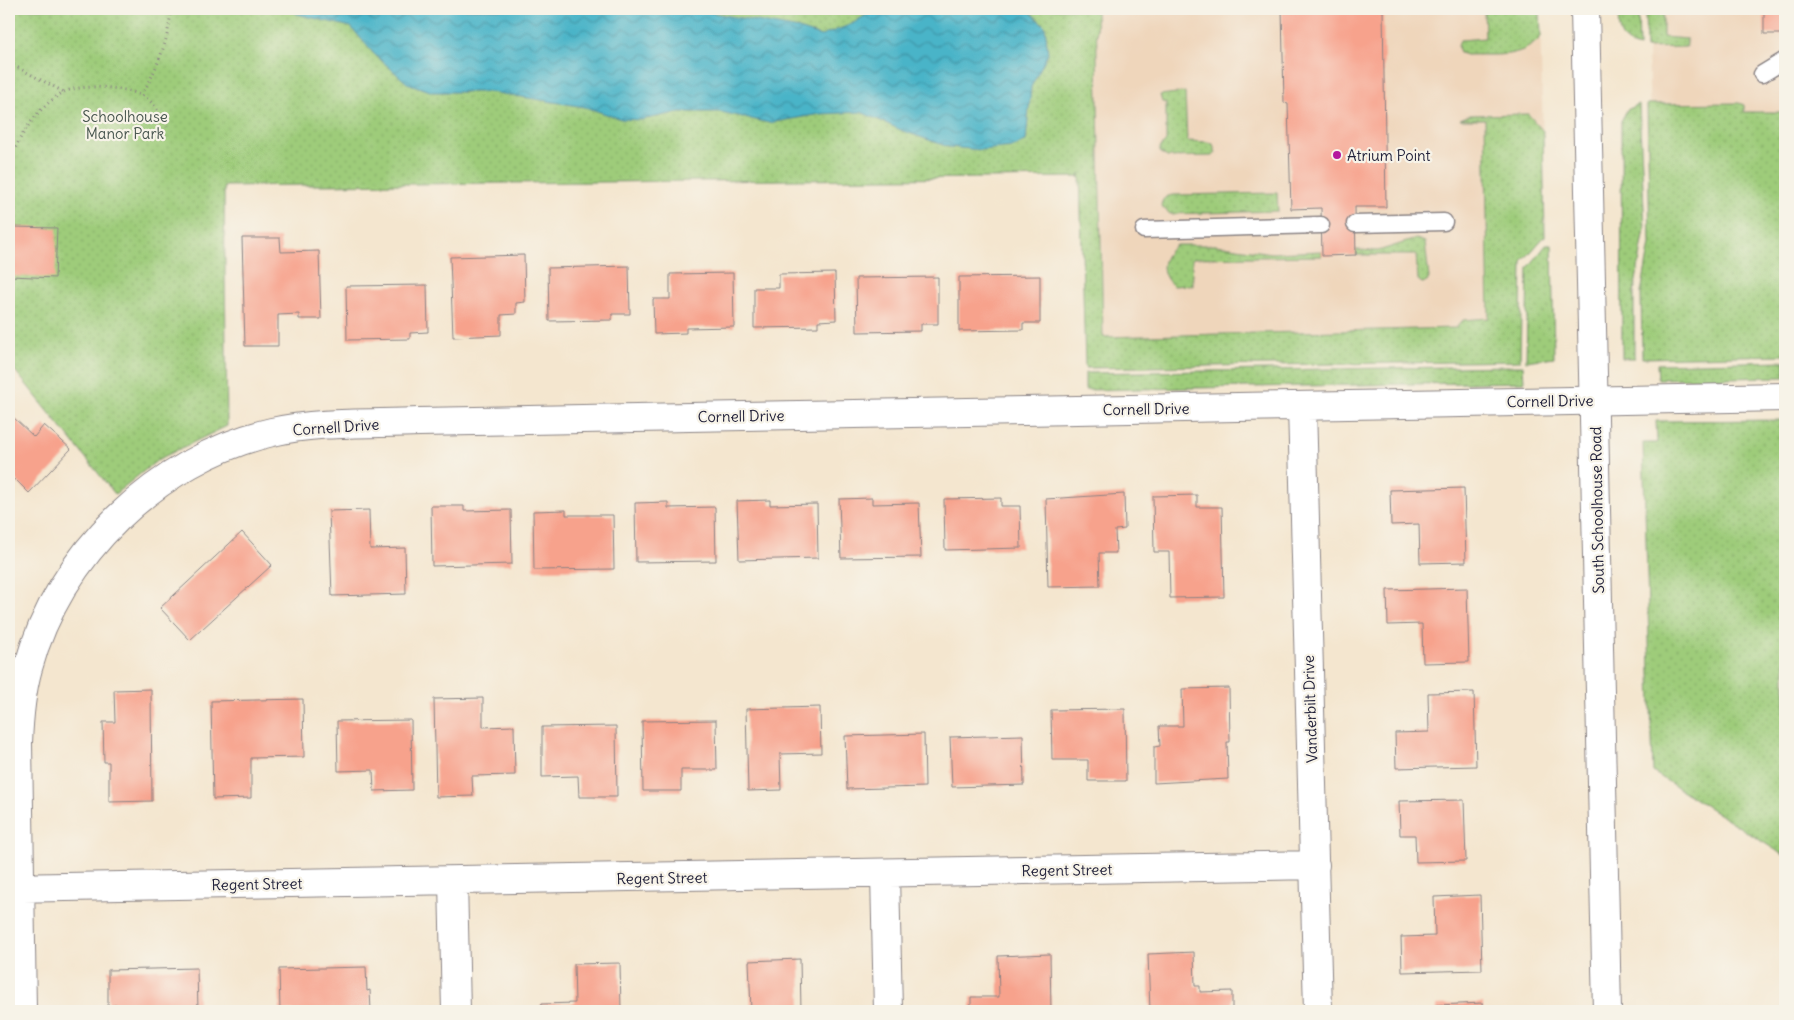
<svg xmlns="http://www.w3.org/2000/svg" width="1794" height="1020" viewBox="0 0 1794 1020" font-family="Delius,sans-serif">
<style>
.built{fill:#efd6bb}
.green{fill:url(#green-dots);stroke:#60775a}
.water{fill:url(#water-waves);stroke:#366b82}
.building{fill:#f7a28c}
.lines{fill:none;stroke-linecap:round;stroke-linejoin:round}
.service-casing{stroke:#8b8485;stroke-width:19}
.minor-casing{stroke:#8b8485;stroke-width:30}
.tertiary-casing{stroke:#8b8485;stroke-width:30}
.path{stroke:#8b8485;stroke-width:3;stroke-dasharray:1 4;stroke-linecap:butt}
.service{stroke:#fff;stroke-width:16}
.minor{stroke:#fff;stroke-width:28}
.tertiary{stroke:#fff;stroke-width:28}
.poi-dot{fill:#b5179e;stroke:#f7f3e8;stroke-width:2}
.labels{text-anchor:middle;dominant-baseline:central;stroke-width:4.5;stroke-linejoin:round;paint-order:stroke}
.park-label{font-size:15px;fill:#47554e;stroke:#f7f3e8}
.poi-label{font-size:15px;fill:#22223b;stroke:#f7f3e8;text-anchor:start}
.street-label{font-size:15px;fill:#22223b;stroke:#f7f3e8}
</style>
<defs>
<pattern id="green-dots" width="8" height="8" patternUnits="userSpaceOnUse" patternTransform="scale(1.25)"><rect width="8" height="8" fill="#9ecc7a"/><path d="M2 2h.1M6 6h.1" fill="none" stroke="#88af6a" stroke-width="1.8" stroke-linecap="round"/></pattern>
<pattern id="water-waves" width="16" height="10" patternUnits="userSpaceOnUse" patternTransform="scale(1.25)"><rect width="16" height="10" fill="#4ab4c8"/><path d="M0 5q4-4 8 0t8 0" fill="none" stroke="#3d92a4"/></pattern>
</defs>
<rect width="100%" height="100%" fill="#f7f3e8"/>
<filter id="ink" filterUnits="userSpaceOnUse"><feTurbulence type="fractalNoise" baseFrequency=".02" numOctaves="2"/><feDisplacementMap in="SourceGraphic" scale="10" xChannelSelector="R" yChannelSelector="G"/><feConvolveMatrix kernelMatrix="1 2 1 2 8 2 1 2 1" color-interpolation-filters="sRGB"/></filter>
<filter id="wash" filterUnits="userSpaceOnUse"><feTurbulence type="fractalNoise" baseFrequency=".0096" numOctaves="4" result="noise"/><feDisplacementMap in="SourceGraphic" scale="20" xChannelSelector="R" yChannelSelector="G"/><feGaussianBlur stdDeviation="1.12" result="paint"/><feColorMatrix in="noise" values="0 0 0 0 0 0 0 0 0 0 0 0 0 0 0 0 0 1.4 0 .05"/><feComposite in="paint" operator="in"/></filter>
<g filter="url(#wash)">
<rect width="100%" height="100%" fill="#f4e6cf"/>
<path class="built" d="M1076,9h464l5,227 -23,26 -2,99 -435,7z
M1647,9h138v261l-131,3z"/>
<path class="green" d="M9,9h1087l7,328 353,-9 7,-8 26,-2 -4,-199h-25l10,-4 58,-1 15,17 2,105 -23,26 -2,99 -435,7 -5,-195v4l-856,9 3,240 -68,33 -44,35 -106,-131z
M1484,9h56l1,28c-21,23 -47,17 -75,18l-6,-2 -2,-7 2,-6 25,-2z
M1618,9h20l1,38c-23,-6 -20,-18 -21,-38z
M1645,9h18v28l24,2 -1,8 -40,1z
M1185,92l2,49 21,1 5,2 3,9 -3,3 -46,1 -7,-5v-4l6,-7v-38l-4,-1 -2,-7z
M1739,103l5,2v7h41v243l-143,3 -1,-65 9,-49 -3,-140z
M1639,104l6,125 -11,63v66h-12l-1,-237 6,-11z
M1277,193l1,18 -108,3 -9,-8c1,-8 5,-10 12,-11z
M1416,239l9,3 4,36 -2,4 -5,1 -4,-3 -2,-25h-60v-5l22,1z
M1176,245h40l56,8 50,-2v5l-130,2 1,27 -20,1c-15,-14 -12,-29 3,-41z
M1546,245h6l2,112 -28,4 2,-93z
M1785,361v16l-127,2 -1,-15z
M1513,366h10l1,16 -439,8v-17z
M1785,420v436l-132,-84 -10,-329h14l-1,-22z"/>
<path class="water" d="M290,9h403l106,20 22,7 31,-12 23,-15h152l18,17 3,27 -17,34 -5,54 -12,6 -33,3 -32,-3 -46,-16 -42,-19 -41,2 -51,9 -48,-11h-41l-39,8 -20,-1 -36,-12 -50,-8 -45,-7h-57l-26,-9 -33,-29 -23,-27 -54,-13z"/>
<g id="blocks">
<path class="building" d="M1282,9h101l3,198h-31l1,48 -34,1 -1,-48 -30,1 -3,-105 -4,-1z
M1764,9h21v25h-21z
M13,227l44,1 -2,50 -44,-2z
M242,238h38l1,14 38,-1 2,68h-22v-5l-21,1v31h-33z
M524,255l1,47 -9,1v11l-15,1v20l-48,2 -3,-80z
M629,266l1,48h-18v6l-63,1 -1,-53z
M733,273l1,54 -48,1v5l-32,1 -1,-35h17v-25z
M835,273l1,47 -18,1v6l-64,1v-40h25v-14z
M1040,276v47h-17v7l-64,1v-54z
M938,277v47h-17v7l-64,1 -1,-54z
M427,285l1,47 -18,1v6l-63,1 -1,-54z
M12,416l22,21 10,-12 27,24 -42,44 -14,-14 -6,7v-67z
M1464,488l2,74 -46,1 -1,-39 -28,1 -1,-35z
M1124,494l1,35 -10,1 1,23h-17l1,33 -52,1 -2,-88z
M1197,495v12h25l2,90 -54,1 -1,-46h-15l-1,-56z
M872,498v6l47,-1 2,54 -80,1 -2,-59z
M1001,498v8h19l1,42 -76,2 -1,-51z
M770,500v5l47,-1 1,54 -79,2 -2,-59z
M668,502v6l47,-1 1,54 -80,1 -1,-59z
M431,506h33v5l47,-1 1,54 -80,2z
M369,510l1,39 35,-1 1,46 -74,2 -3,-85z
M566,510v5h47l1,54 -80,1 -1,-59z
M242,532l30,33 -82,75 -30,-32z
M1467,588l2,74 -46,1 -1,-39 -34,1 -1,-35z
M1229,688l1,54h-3l1,37 -74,4v-36l6,-1 -1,-20h24l-1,-37z
M151,689l1,112 -43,1v-40h-5l-1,-40h12l-1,-32z
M1474,692l2,74 -80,2 -1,-35 34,-1 -1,-39z
M483,698v29l31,-1 1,49 -43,1 1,20 -37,1 -2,-98z
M303,699l1,58 -53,1v40l-38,1 -2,-98z
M820,707l1,46 -41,1 1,36 -33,1 -2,-82z
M1125,709l1,72h-38v-21h-36l-1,-50z
M411,720l1,70 -38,1 -1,-21 -35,1 -1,-50z
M716,720l1,50h-36v21h-38l-1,-70z
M616,726l1,71h-38l-1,-21 -36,1v-50z
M924,734l1,53 -78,2 -2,-53z
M1023,735l1,50 -72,2 -2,-50z
M1464,800l2,61 -50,1 -1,-27h-15l-1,-34z
M1480,895l2,75 -80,2 -1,-35 34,-1 -1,-39z
M1194,952l1,34h5v6l32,-1v20h-82l-2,-57z
M1050,954l1,57h-80v-14h28l-1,-41z
M800,959l1,52h-50l-2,-50z
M620,963l1,48h-80v-7l34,-1 -1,-39z
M366,967l1,24 3,-1 1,21h-91l-1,-42z
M197,968l1,43h-82v-6l-8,1v-36z
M1483,1003v8h-46l-1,-6z"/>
</g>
</g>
<g filter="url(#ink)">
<use href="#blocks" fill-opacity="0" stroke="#8b8485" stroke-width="1"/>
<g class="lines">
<defs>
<path id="service" d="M1762,74l23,-14
M1355,224l89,-2
M1144,230l177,-5"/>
<path id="minor" d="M1302,406l16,605
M885,874l3,137
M453,881l3,130
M9,888l1306,-23
M22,1011l-4,-268c1,-26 3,-50 10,-75 31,-114 129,-209 244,-236 47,-11 99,-8 147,-10l1366,-25"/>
<path id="tertiary" d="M1585,9l22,1002"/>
</defs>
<use href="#service" class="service-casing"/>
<use href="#minor" class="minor-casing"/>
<use href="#tertiary" class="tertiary-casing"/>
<path class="path" d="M9,63l55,29
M142,95c15,-27 27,-55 29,-86
M9,161c12,-27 27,-52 53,-68 17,-10 62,-6 79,2 13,6 20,20 26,32"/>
<use href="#service" class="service"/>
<use href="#minor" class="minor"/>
<use href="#tertiary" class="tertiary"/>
</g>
</g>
<circle class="poi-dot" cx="1337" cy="155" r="5"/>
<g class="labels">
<g class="park-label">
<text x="125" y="116">Schoolhouse<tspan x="125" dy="17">Manor Park</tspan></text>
</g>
<g class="poi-label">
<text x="1347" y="155">Atrium Point</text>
</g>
<g class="street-label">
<text transform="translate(1550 401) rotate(-1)">Cornell Drive</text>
<text transform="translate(1146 409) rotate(-1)">Cornell Drive</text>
<text transform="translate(741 416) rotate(-1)">Cornell Drive</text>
<text transform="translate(336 427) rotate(-4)">Cornell Drive</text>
<text transform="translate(1597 510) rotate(-91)">South Schoolhouse Road</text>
<text transform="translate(1310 709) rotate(-92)">Vanderbilt Drive</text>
<text transform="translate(1067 870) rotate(-1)">Regent Street</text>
<text transform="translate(662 878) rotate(-1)">Regent Street</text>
<text transform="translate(257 884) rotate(-1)">Regent Street</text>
</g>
</g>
<rect width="1794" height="1020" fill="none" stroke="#f7f3e8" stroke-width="30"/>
</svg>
